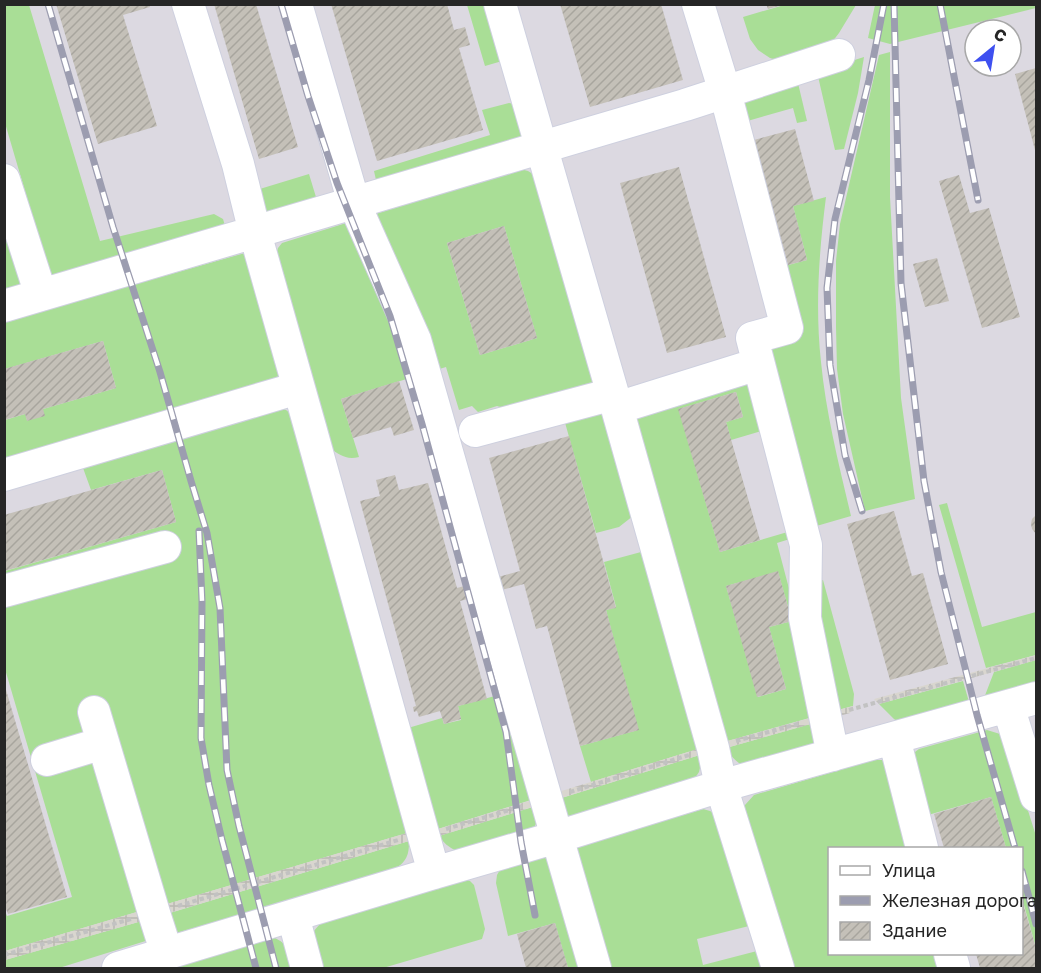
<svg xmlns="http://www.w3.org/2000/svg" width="1041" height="973" viewBox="0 0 1041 973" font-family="'Golos Text',sans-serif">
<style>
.industrial{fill:#dcd9e1;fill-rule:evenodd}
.grass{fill:#a9de96;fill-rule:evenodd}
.plaza{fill:url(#plaza-grid)}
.building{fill:url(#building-hatch)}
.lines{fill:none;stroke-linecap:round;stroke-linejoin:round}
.minor-casing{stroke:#ced0df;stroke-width:34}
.path{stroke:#c2c2c2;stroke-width:4;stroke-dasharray:4.5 3;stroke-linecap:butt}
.minor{stroke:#fff;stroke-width:32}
.rail-casing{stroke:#9c9db0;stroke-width:7}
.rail{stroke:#fff;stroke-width:4.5;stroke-dasharray:14;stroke-linecap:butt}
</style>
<defs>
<pattern id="plaza-grid" width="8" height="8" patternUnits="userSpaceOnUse" patternTransform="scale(1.5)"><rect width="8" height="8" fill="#d9d6cf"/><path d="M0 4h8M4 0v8" fill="none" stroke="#bab8b2"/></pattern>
<pattern id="building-hatch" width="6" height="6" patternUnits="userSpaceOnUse" patternTransform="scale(1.5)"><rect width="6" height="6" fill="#c4c0b8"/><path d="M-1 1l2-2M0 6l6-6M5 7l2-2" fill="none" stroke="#a8a59e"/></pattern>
</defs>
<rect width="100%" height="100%" fill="#e9e3d8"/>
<path class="industrial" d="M5,5h1031v963h-1031zM975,30h36v36h-36zM830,848h192v106h-192z"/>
<path class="grass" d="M4,5h25l71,236 114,-27 9,5 3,10 -160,54 -17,-10 -44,-150z
M467,5h26l16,54 -24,7z
M784,5h72l-17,28 -13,17 -46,11 -10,-3 -12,-8 -8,-11 -7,-22z
M957,5v1l6,-2h73v4l-146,36 -22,-6 7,-33z
M890,52v145l11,201 14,101 -50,12 -22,-97 -6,-45 -1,-42v-66l4,-37 39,-169z
M864,57l-6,36 -14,56 -9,1 -18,-78z
M797,79l10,42 -10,2 -4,-15 -49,14 -7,-24z
M509,103l5,1 13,32 -149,53 -4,-18 116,-36 -8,-25z
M520,169l8,2 8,5 58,208 -87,25 -10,-3 -19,6 -6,-6 -13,4 -13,-43 -105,32 18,58c-13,3 -20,-2 -30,-10l-53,-193 2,-6 4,-5zM504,226l33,112 -57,17 -33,-112z
M309,174l10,33 -49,15 -17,-31z
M826,197c-7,55 -11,110 -5,165 5,52 18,103 30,154l-38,11 -52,-181 20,-79 26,-7 -14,-54z
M4,213l20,68 -6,14 -14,4z
M245,253l38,119 -3,8 -275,79v-39l20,-6 2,6 16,-11 73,-21 -13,-47 -98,28v-48z
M758,375l14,53 -41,12 -5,-18 17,-5 -7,-25 -57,17 41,143 71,-21 2,7 -16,5 20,76 23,96 -96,27 -92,-333zM778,572l14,49 -23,6 17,62 -28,8 -32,-111z
M272,405l14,5 5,4 116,419 -250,74 -67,-153 57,155 -142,42 -1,-42 3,7 65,-19 -67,-228v-98l171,-49 -14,-52 -71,20 -8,-22z
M603,409l30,107 -14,11 -23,6 -32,-114z
M947,503l35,124 54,-15v43l-50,13 -47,-163z
M641,552h2l58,196 -110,34 -11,-36 58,-16 -32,-120 10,-3 -12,-45z
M823,580l31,114 -1,12 -23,6 -16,-130z
M1036,660v23l-52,15 10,-26z
M963,681l6,21 -70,20 -5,-3 -15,-15z
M506,693l28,106 -96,30 -30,-101 34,-10 2,6 17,-4 -3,-14z
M821,721l2,23 -76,23c-11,-4 -15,-10 -21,-19z
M987,730l13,4 19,48 17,54v112l-14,-50v-50h-16l-15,-51 -63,18 -16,-59 3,-4 4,-3z
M703,754l-4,18 -6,9 -134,42 -7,-22z
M874,760h8l9,5 25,83h-86v106h114l4,14h-159l-46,-152 2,-11 9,-10z
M536,806l1,16 -4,7 -76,22c-9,-4 -13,-8 -18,-15z
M703,809l7,2 7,4 32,111 -52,13 6,26 54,-14 12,17h-167l-36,-118z
M409,841c0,14 -2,20 -14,28l-225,66 -10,-19z
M537,857h7l7,3 32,101 -4,7h-11l-13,-45 -47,13 -12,-53 1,-8 4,-7z
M464,879l6,2 4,4 11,44 -3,10 -99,29h-67l-3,-36 6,-7 10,-6z
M149,919l3,20 -93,29h-54v-8z
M273,937c17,8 15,14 20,31h-124z"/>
<path class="plaza" d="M1036,655v5l-157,44 -5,-5z
M105,704l52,203 250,-74 2,8 -260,78 -144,41v-9l142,-42 -48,-126 -22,-71z
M853,706l-3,7 -18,5 -106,30 -2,-6z
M701,748l2,6 -264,82 -1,-7z"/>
<path class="building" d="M56,4h93l1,3 -27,8 34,111 -59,18z
M214,4h42l42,143 -39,12z
M331,4h116l7,26 11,-3 5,18 -11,3 24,82 -106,31z
M560,4h101l22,76 -93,27z
M766,4h16v1l-14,4z
M1036,68v86l-21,-80z
M795,129l19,72 -21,5 14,54 -19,5 -34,-125z
M679,167l47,170 -59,16 -47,-170z
M959,175l11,38 19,-5 31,109 -38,11 -43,-147z
M504,226l33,112 -57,17 -33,-112z
M937,258l12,43 -24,6 -12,-43z
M103,341l13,47 -73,21 2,7 -18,5 -2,-7 -21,6v-51z
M399,381l15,49 -20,6 -3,-9 -38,11 -12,-39z
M736,392l7,25 -17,5 34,118 -40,12 -42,-143z
M569,436l47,172 -10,2 33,120 -59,16 -33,-120 -11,3 -12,-45 -64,17 27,98 -29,7 3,13 -17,5 -4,-13 -21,6 -2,-6 -3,1 -1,-5 3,-1 -56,-205 20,-5 -4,-16 19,-5 4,15 29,-7 29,105 63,-17 -31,-113z
M162,470l14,52 -172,49v-56z
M894,511l18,65 11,-3 25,91 -58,16 -43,-156z
M1036,515v19l-4,-5 -1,-5 1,-5z
M778,571l14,50 -23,6 17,62 -29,8 -31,-111z
M4,683l63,214 -59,17 -4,-10z
M991,797l15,51h-62l-10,-34z
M1022,900l14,48v20h-56l-4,-14h46z
M555,923l13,45h-42l-9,-34z"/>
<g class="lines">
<defs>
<path id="minor" d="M188,4l50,160 17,69 55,194 124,446
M296,4l58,199 61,137 142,497 164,-51 57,182
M500,4l117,404 96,340 8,38 315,-88
M698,4l27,88 62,236 -35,10 54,207 -1,73 28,137
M4,180l37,115
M4,306l681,-201 154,-50
M617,408l141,-44
M475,431l138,-37
M4,475l294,-87
M4,591l161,-44
M1008,706l28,90
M94,712l60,201 13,41
M894,738l28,110
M47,760l56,-17
M293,916l14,52
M950,954l4,14
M118,968l316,-95 123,-36 38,131"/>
</defs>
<use href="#minor" class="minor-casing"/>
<path class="path" d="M849,710l187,-52
M736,741l65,-18
M570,792l119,-37
M446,829l77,-23
M178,906l220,-66
M4,955l127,-36"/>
<use href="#minor" class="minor"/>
<defs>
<path id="rail" d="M48,4l65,223 47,145 31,109 16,52 13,75 7,162 12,56 37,142
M281,4l27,92 29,87 53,133 32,108 84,308 15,110 14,73
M894,4l7,279 23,198 17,91 36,143 38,133
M940,4l38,196
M862,511l-17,-56 -15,-90 -3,-77 8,-69 34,-139 15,-76
M199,531l3,70 -1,137 8,47 13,55 34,128
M1022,871l14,53"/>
</defs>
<use href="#rail" class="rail-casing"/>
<use href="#rail" class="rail"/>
</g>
<rect width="1041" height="973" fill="none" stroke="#262626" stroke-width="12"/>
<rect x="828" y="847" width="195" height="108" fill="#ffffff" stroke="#a8a8a8" stroke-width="1.5"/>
<rect x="840" y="866" width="30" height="9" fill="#ffffff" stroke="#a8a8a8" stroke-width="1.5"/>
<text x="882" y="877" font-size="18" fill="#262626">Улица</text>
<rect x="840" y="896" width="30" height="9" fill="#9c9db0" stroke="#a8a8a8" stroke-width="1.5"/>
<text x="882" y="907" font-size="18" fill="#262626">Железная дорога</text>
<rect x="840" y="922" width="30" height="18" fill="url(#building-hatch)" stroke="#a8a8a8" stroke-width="1.5"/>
<text x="882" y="937" font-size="18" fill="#262626">Здание</text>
<g transform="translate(993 48) rotate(30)"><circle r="28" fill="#ffffff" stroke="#a8a8a8" stroke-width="1.5"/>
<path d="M0-4.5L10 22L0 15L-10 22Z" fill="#3e50f0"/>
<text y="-9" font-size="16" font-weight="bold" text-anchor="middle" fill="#262626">С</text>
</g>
</svg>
